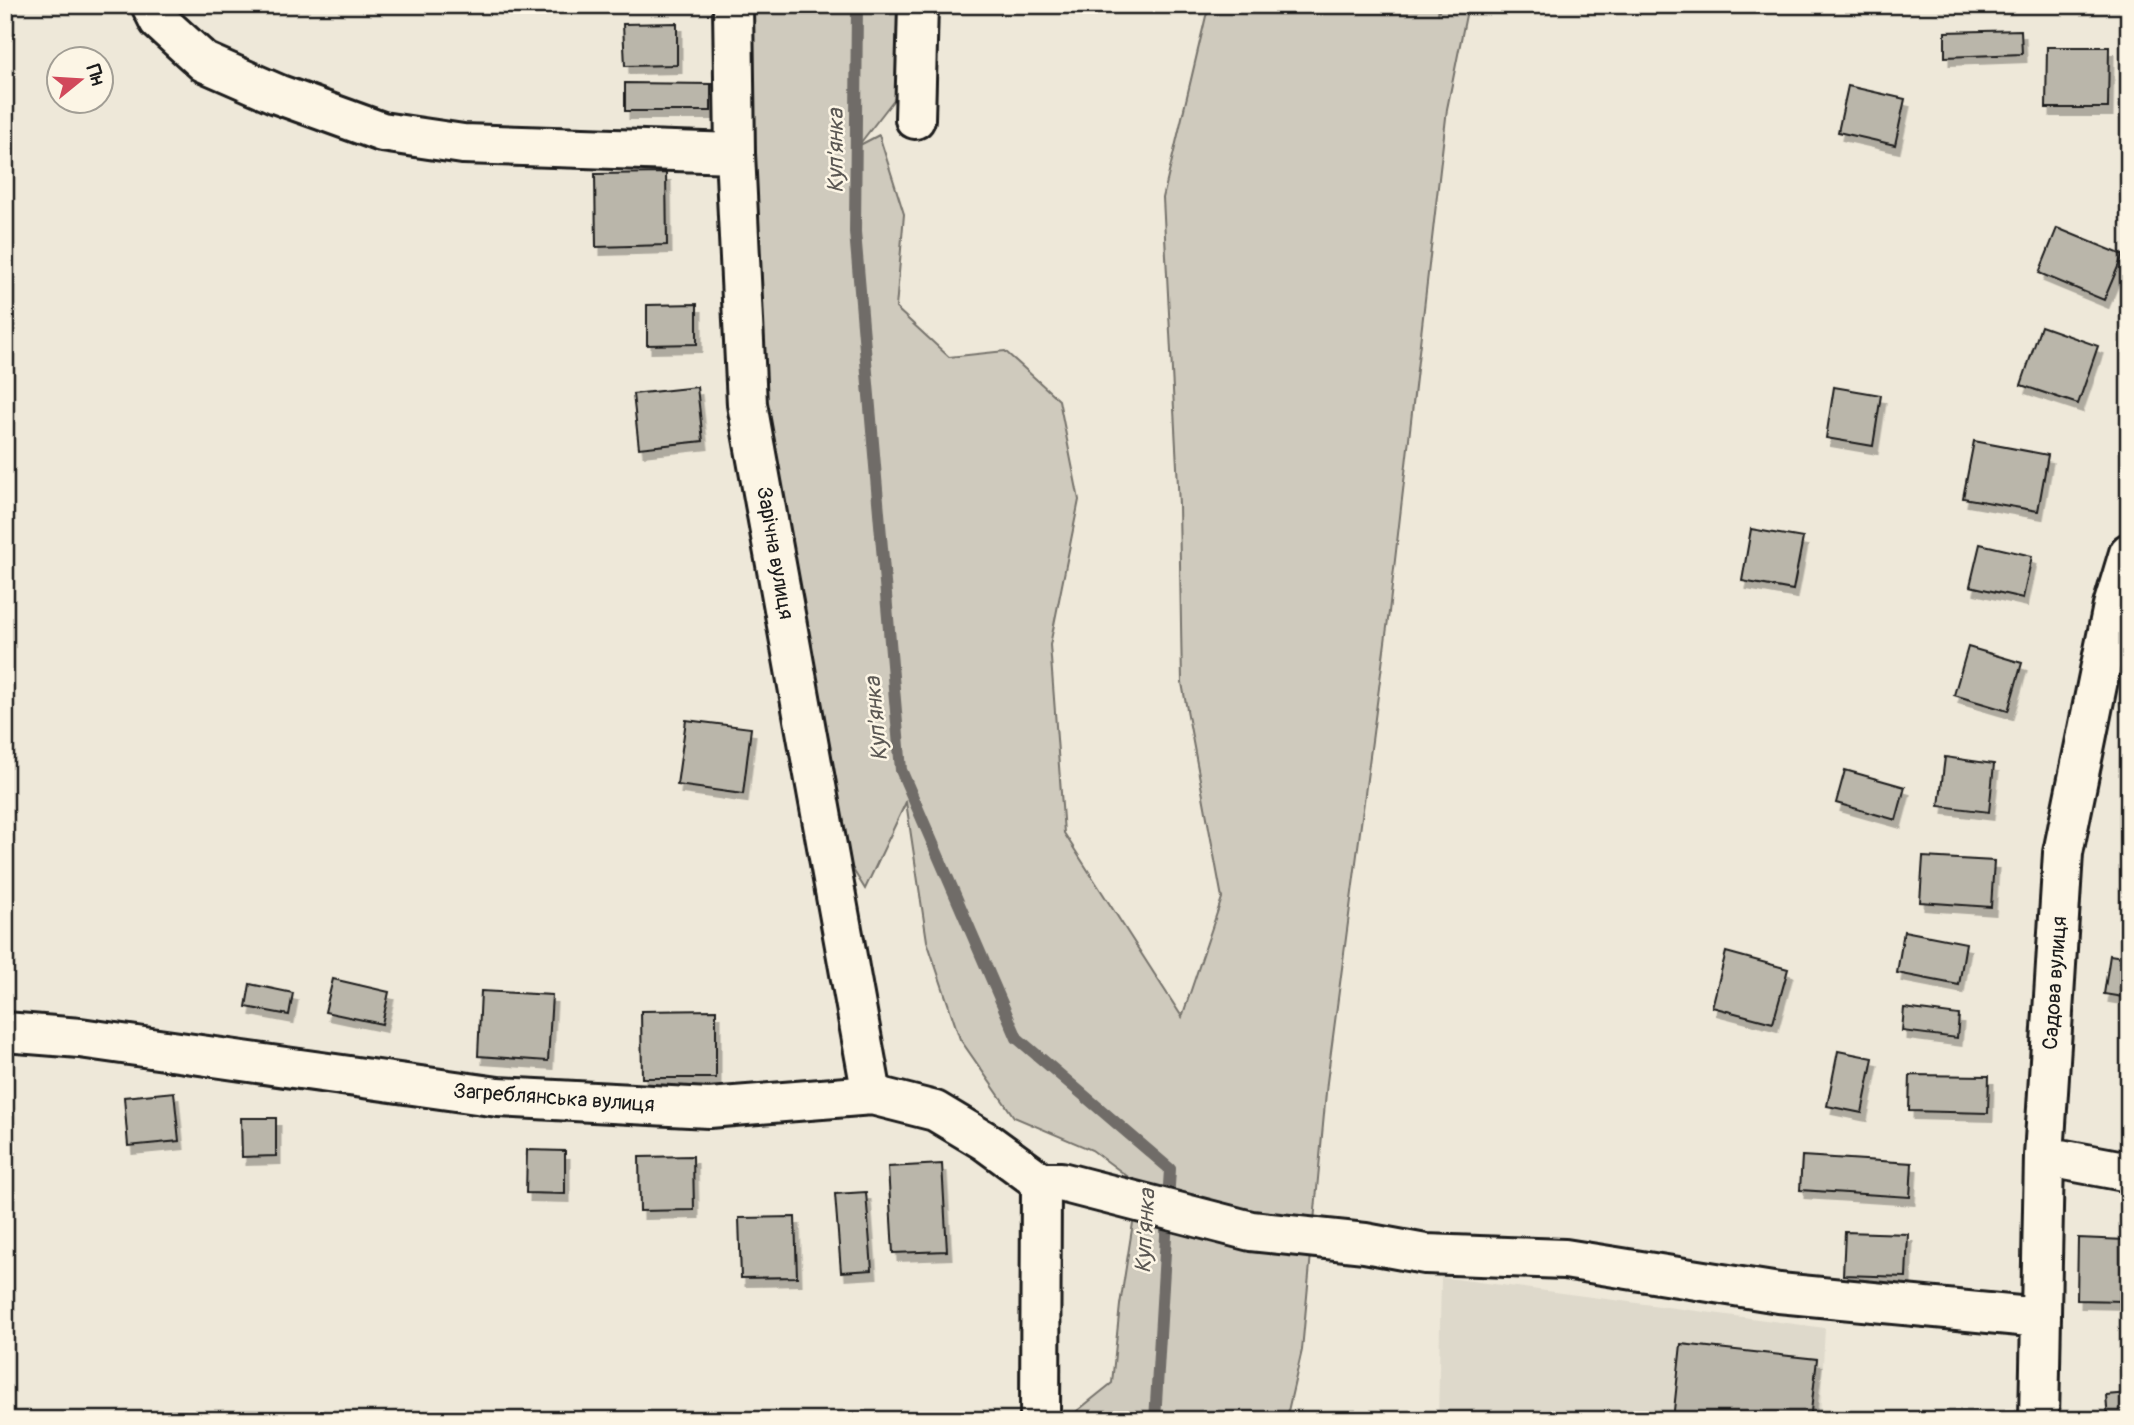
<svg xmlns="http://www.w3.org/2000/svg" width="2134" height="1425" viewBox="0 0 2134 1425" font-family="Pangolin,sans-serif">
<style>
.built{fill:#ded9cb}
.green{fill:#cfcabd;stroke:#76736c;stroke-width:2}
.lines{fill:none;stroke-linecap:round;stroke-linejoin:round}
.stream{stroke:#6f6c67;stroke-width:12}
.building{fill:#bab6aa;stroke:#1c1c1c;stroke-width:2;filter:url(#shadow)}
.minor-casing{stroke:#1c1c1c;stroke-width:44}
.minor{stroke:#fcf5e5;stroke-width:38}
.labels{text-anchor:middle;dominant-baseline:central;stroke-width:5;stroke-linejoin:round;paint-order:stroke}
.street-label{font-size:21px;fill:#1c1c1c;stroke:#fcf5e5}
.water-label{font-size:23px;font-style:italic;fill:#5b5854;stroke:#fcf5e5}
</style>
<defs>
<filter id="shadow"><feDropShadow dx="4.5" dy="8" stdDeviation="0" flood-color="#0004"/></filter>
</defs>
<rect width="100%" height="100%" fill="#eee8d9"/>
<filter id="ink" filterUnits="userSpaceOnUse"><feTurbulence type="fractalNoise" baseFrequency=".0143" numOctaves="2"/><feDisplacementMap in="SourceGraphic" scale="14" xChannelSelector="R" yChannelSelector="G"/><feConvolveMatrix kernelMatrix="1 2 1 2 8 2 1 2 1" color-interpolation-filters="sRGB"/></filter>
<g filter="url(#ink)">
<path class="built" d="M1441,1277l384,51 -5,92h-382z"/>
<path class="green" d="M734,5h180l2,66 -58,75 21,-11 25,79 -8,94 53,49 56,-6 54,49 20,100 -29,145 14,188 118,184 40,-119 -40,-215 -3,-178 -16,-307 43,-182 7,-11h226l-1,9 3,-9h27l-21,104 -58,503 -62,470 -25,268 -16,70h-215l1,-5 40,-32 8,-78 19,-120 -47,-35 -78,-33 -54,-78 -33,-98 -21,-139 -41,87 -42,-68 -54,-301z"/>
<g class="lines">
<path class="stream" d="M857,5l-2,227 46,538 116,268 153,131 -15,251"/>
</g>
<path class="building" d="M677,23v42l-52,1 -2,-42z
M2021,30l1,24 -77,3v-25z
M2047,47h62l-1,61h-62z
M625,83l86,1v27h-86z
M1848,86l57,13 -10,46 -57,-13z
M666,173l1,72 -71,2 -1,-73z
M2057,228l66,27 -19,45 -65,-27z
M697,304v40l-50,1v-40z
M2041,326l57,20 -20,58 -57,-19z
M697,387l6,54 -64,7 -6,-54z
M1834,387l47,8 -8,51 -47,-8z
M1974,441l74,14 -10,56 -75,-13z
M1751,529l52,9 -10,52 -51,-9z
M1980,544l52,12 -9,42 -53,-12z
M1968,647l54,16 -14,48 -54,-16z
M686,720l65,8 -8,66 -66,-9z
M1945,757l49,7 -5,48 -50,-6z
M1845,770l60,17 -9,33 -60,-17z
M1923,857l71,4 -3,46 -71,-5z
M1904,931l62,12 -7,42 -62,-12z
M1726,952l62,17 -15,54 -61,-16z
M2110,955l19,3v40l-25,-4z
M333,979l56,13 -7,32 -57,-12z
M250,984l43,9 -4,22 -43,-8z
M481,991l71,4 -4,66 -70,-5z
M1904,1008l55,7 -2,23 -55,-7z
M716,1010v68h-74l-1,-67z
M1838,1051l35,7 -11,55 -35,-7z
M1910,1075l79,1 -1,37 -79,-2z
M174,1092l5,49 -51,5 -4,-49z
M241,1118h35v38l-34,1z
M527,1150l38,1v43l-39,-1z
M693,1156l1,54 -54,1 -1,-54z
M1802,1156l110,7 -2,34 -110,-7z
M942,1164l5,87 -54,2 -5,-86z
M866,1192l6,78 -31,2 -6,-78z
M795,1217l2,60 -56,1 -2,-60z
M1845,1232l63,2 -2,43 -63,-2z
M2078,1238l48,2 -2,61 -47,-1z
M1681,1344l136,15 -7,61h-137z
M2129,1393v27h-21l-2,-25z"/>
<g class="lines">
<defs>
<path id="minor" d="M151,5l8,16 45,41 73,32 105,38 81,12 272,9
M733,5l2,148 12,251 125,691
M915,119l3,-114
M5,1032l75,6 418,59 211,11 163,-13 63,16 50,30 56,41
M2044,1156l85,16
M1041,1182h20l190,49 114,12 60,11 140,5 214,34 262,25
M1040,1420l1,-238
M2039,1420l5,-264 19,-303 50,-247 16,-53"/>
</defs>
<use href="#minor" class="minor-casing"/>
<use href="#minor" class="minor"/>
</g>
</g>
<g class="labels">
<g class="street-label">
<text transform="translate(775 553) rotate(80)">Зарічна вулиця</text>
<text transform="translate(2055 983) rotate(-86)">Садова вулиця</text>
<text transform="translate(554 1098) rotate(4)">Загреблянська вулиця</text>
</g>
<g class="water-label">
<text transform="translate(835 151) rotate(-90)">Куп'янка</text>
<text transform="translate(876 719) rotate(-95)">Куп'янка</text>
<text transform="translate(1145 1231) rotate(-87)">Куп'янка</text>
</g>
</g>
<rect width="2134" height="1425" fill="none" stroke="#fcf5e5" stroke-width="28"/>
<rect x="14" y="14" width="2106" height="1397" fill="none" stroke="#1c1c1c" stroke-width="2.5" filter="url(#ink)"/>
<g transform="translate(80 80) rotate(72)"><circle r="33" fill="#fcf5e5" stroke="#a29e95" stroke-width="2"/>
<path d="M0-5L12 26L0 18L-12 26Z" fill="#d1495b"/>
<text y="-10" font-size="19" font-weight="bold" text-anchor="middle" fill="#1c1c1c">Пн</text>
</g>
</svg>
